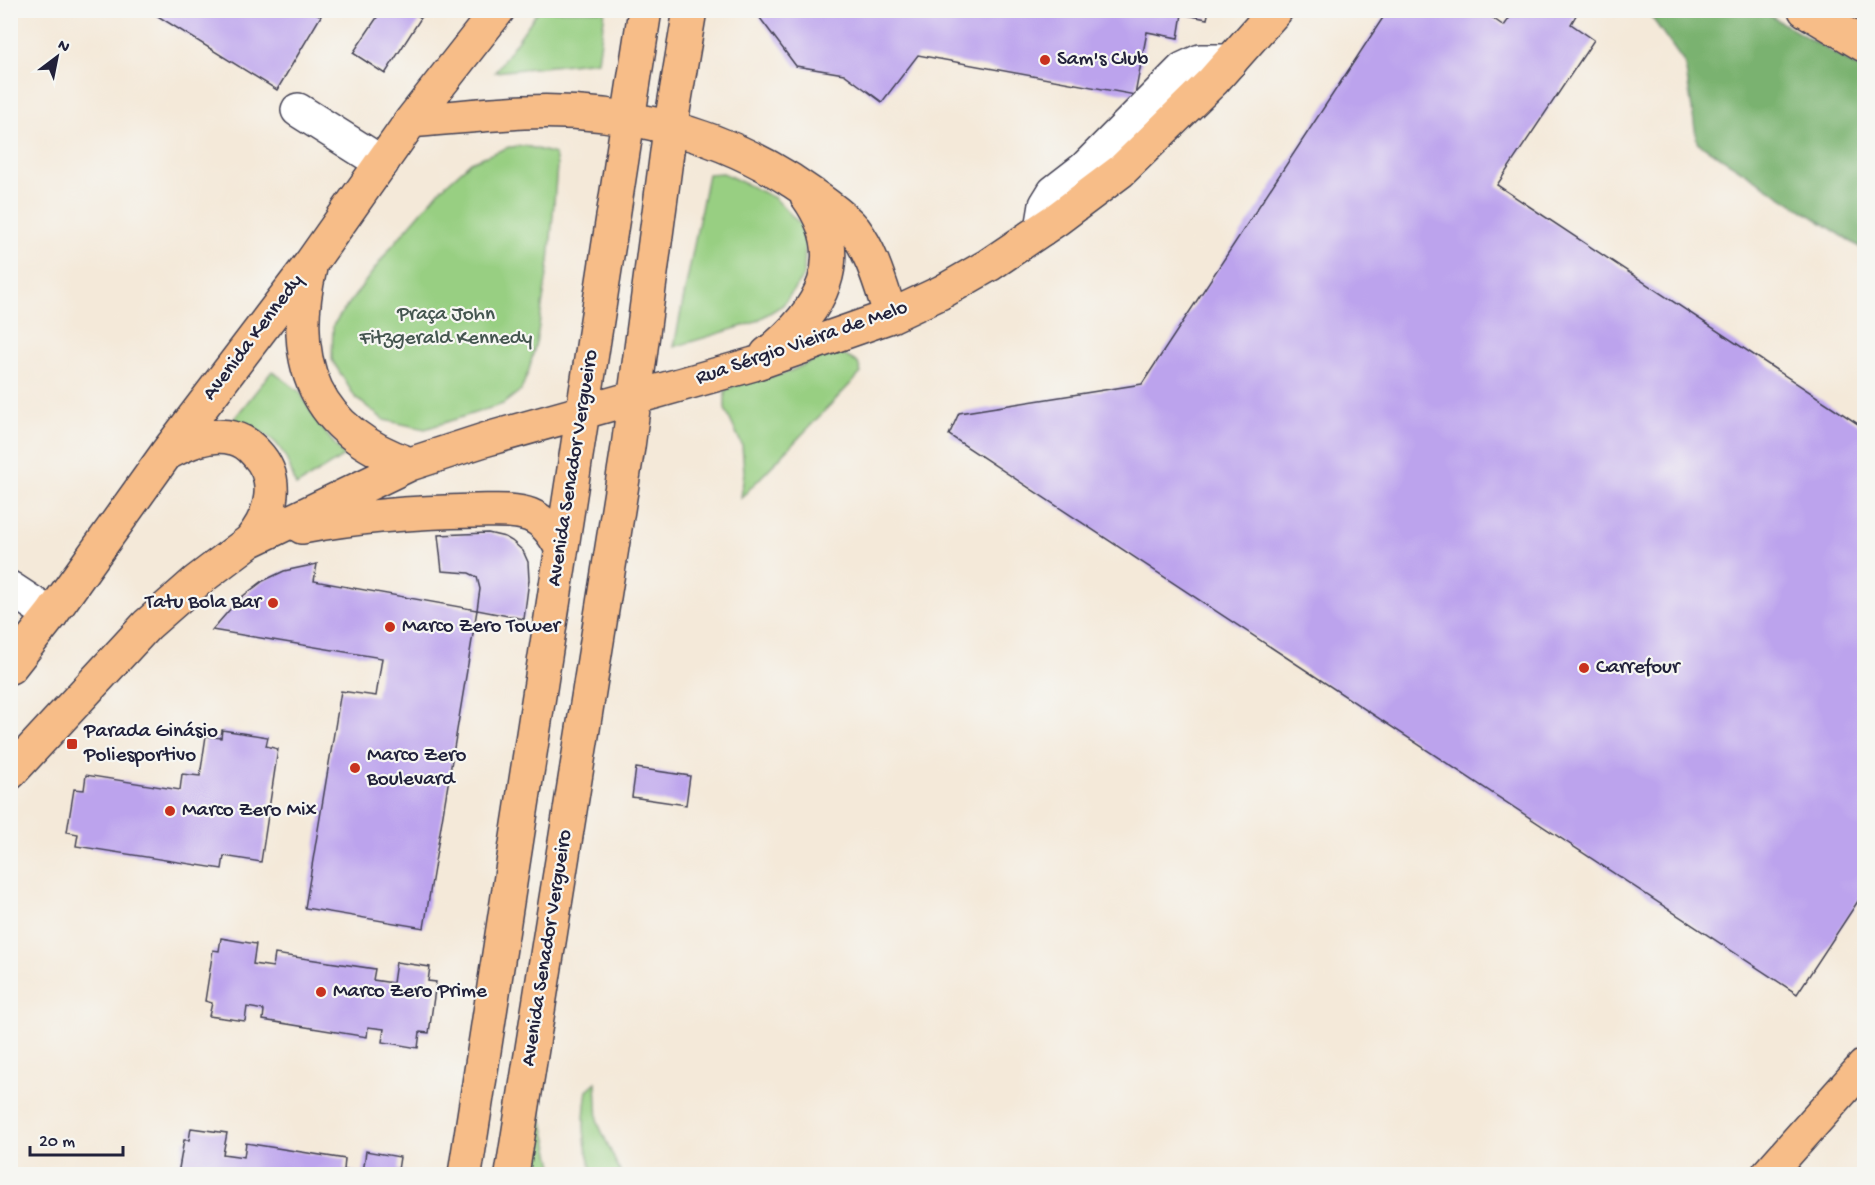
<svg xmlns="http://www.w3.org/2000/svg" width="1875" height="1185" viewBox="0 0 1875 1185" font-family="'Gochi Hand',sans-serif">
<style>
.green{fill:#98cf82;stroke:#5d785e;stroke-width:1.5}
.forest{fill:#7ab270;stroke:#4e6a56;stroke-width:1.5}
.building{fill:#bca3ed}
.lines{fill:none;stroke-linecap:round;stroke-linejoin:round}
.minor-casing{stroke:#424053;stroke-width:36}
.major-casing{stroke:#424053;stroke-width:36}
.minor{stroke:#fff;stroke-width:33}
.major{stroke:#f7bd88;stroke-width:33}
.poi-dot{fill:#c8321e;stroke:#f6f6f2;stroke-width:2}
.labels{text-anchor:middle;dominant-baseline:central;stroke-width:4.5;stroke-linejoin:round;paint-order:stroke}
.poi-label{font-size:21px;fill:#22223b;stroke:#f6f6f2;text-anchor:start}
.park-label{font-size:21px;fill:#455650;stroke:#f6f6f2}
.street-label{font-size:21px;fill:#22223b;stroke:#f6f6f2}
</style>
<rect width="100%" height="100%" fill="#f6f6f2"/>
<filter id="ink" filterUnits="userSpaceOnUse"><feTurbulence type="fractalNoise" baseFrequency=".0167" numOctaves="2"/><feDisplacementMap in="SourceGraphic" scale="12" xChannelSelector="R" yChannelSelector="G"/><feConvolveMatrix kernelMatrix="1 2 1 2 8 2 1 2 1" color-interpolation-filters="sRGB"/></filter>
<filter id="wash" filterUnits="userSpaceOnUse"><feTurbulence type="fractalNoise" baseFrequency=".008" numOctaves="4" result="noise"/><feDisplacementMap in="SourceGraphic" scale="24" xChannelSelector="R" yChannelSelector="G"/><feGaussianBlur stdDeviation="1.35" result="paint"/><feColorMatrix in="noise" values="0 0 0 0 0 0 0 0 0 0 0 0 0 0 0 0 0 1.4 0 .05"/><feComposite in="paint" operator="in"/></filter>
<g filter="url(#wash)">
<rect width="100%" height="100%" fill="#f4e9d9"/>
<path class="green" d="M538,11h67l-7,50 -103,11z
M526,146l29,8 2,12 -8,96 -12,76 -8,32 -8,20 -18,14 -78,25 -41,-9 -29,-23 -23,-37 1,-35 58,-78 50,-58 30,-27 38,-15z
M723,173l52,25 25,26 5,21 -1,30 -21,30 -30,18 -79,24 34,-173z
M828,354h14l16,9 3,10 -120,125 3,-26 -2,-27 -17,-36v-18l10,-6 51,-12z
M272,371l28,21 17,30 27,34 -48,30c-13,-42 -21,-54 -66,-62z
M596,1082l2,41 23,51h-28c-10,-30 -11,-52 -6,-84z
M540,1110l15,64h-25z"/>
<path class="forest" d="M1647,11h115l102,60v179l-167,-108 -12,-78z"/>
<g id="blocks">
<path class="building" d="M148,10h163l10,6 -44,74z
M382,10h27l12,8 -36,56 -32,-21z
M761,10h448l-2,9 -25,-5 -4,24 -31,-6 -12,63 -217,-40 -36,47 -38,-28 -48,-8 -36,-48z
M1388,10h93l23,16 11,-16h64l-8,14 23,16 -97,145 367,243v464l-67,102 -848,-559 10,-22 183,-29z
M488,533l17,4 7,4 11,10 5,11 1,18 -5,39 -47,-9 3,-21 -3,-12 -8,-4 -27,-2 -4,-36z
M317,564l-3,17 163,29 -53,318 -119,-20 36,-217 35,5 6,-38 -170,-28 27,-31 24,-18 21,-10z
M222,730l46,7 -2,9 12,3 -17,113 -37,-6 -2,13 -146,-23 2,-12 -11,-2 7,-43 10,1 2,-15 94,15 2,-16 18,2 6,-40 15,2z
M636,768l54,8 -4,29 -54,-8z
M221,938l35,6 -3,20 20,3 2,-13 100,15 -2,11 20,3 3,-21 34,5 -2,14 8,1 -7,51 -9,-1 -2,16 -36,-6 2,-13 -16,-2 -1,10 -104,-17 1,-10 -17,-3 -2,14 -36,-5 3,-13 -7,-2 8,-51 6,1z
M191,1128l36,5 -4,21 21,3 2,-14 99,16 -1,11 19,3 3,-22 34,6 -2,13 9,2 -1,2h-228l6,-34h5z"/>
</g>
</g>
<g filter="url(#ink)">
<use href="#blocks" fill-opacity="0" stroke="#424053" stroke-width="1.5"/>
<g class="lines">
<defs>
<path id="minor" d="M298,110l84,53
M1042,229l4,-24 8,-13 31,-24 98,-99 17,-8h31
M10,588l41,27"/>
<path id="major" d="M1805,10l59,35
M411,121c38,-3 75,-7 113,-9 92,-4 187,18 265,67 18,12 52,34 65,50 19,25 27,58 37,87
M310,268c-22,95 5,163 100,196
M767,354c54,-42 85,-96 40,-158
M166,454c20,-11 44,-22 67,-16 9,2 17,8 23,15 26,27 15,63 -6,88
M302,527c57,-11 116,-15 174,-16 18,0 37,-2 54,4 15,6 24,19 31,33
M10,667l41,-52 115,-161 145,-191 100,-142 87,-111
M10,773l137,-148 50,-44 53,-40 160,-77 74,-24 270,-76 137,-48 51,-24 47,-27 68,-46 64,-48 92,-90 63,-71
M465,1174l180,-1164
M512,1174l116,-727 42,-318 20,-119
M1768,1174l96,-108"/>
</defs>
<use href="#minor" class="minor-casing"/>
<use href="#major" class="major-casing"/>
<use href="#minor" class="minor"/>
<use href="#major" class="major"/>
</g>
</g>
<g class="poi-dot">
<circle cx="1045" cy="60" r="6"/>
<circle cx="273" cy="603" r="6"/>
<circle cx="390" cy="627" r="6"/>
<circle cx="1584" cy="668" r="6"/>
<rect x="66" y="738" width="12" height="12" rx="3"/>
<circle cx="355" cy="768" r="6"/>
<circle cx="170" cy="811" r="6"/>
<circle cx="321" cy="992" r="6"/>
</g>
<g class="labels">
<g class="poi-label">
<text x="1057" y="60">Sam's Club</text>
<text x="261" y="603" text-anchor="end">Tatu Bola Bar</text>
<text x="402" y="627">Marco Zero Tower</text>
<text x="1596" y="668">Carrefour</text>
<text x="84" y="732">Parada Ginásio<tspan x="84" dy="24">Poliesportivo</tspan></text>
<text x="367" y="756">Marco Zero<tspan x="367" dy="24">Boulevard</tspan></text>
<text x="182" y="811">Marco Zero Mix</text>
<text x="333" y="992">Marco Zero Prime</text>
</g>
<g class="park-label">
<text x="446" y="315">Praça John<tspan x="446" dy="24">Fitzgerald Kennedy</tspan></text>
</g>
<g class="street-label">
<text transform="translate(254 338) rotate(-53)">Avenida Kennedy</text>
<text transform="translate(802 344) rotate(-19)">Rua Sérgio Vieira de Melo</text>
<text transform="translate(574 468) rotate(-81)">Avenida Senador Vergueiro</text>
<text transform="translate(548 948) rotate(-81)">Avenida Senador Vergueiro</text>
</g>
</g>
<rect width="1875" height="1185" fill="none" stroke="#f6f6f2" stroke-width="36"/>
<g transform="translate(57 57) rotate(32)" stroke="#f6f6f2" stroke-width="4.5" paint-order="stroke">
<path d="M0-4.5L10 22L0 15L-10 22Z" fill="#22223b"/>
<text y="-9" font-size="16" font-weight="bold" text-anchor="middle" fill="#22223b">N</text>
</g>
<path d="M30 1146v9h93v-9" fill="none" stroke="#22223b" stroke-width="3"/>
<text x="39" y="1146" font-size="18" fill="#22223b" stroke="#f6f6f2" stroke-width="4.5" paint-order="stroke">20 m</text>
</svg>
